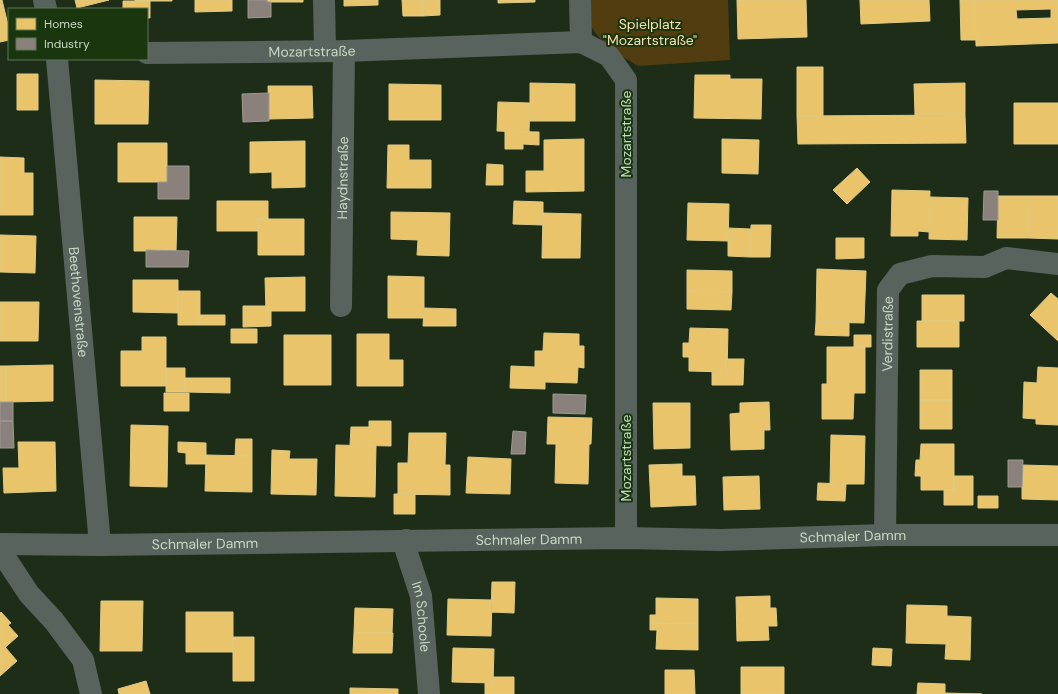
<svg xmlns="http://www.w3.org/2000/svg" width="1058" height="694" viewBox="0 0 1058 694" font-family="'DM Sans',sans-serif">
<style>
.green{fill:#513d0f}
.homes{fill:#e9c46a;stroke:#deca84;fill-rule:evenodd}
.industry{fill:#8a817c;stroke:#9c9b91}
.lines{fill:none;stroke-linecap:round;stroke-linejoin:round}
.minor{stroke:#58635e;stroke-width:22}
.labels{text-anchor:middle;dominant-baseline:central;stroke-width:4;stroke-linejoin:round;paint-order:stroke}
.park-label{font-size:14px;fill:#fbdeb2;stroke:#1a360f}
.street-label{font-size:14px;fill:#c6d8c1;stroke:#1a360f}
</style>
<rect width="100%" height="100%" fill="#1e2d18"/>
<path class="green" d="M589,0h139l2,60 -92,6 -25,-15 -16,-16 -9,-13z"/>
<path class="homes" d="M0,0h2l7,29v11l-9,2z
M75,0h34l-32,8z
M135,0h37v1h-37z
M195,0h37v11l-37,1z
M267,0h36v2h-36z
M344,0h34v5l-34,1z
M402,0h20l1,16h-20z
M422,0h18v15l-17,1z
M498,0h37v2l-37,1z
M737,0h69l1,37 -69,2z
M860,0h69l1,21 -69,3z
M960,0h15l1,40h-15z
M975,0h83v43l-82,3zM1051,9v9l-34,1 -1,-9z
M123,1h27v17h-3v-9h-24z
M797,67h26v49h-26z
M17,74h21v36h-21z
M695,75h35v4h32l-1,40 -67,-1z
M95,80l54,1 -1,43h-53z
M530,83l45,1v37h-45z
M965,83v32h-50l-1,-31z
M389,84l52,1v35h-52z
M268,86h44l1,32 -44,1z
M498,102l32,1 -1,29 -32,-1z
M1014,103h44v41h-44z
M965,115l1,28 -168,1 -1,-28z
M505,131l34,1v13l-16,-1v5h-18z
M584,139v52l-58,1v-21h18v-31z
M722,139l37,1 -1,34 -36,-1z
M305,141v46l-33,1v-16l-22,1v-31z
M118,143h49v39h-49z
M388,145h21v15h22v28h-44z
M0,157l24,1v15h9v42h-33z
M487,164l16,1v20h-17z
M857,168l13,14 -23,22 -14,-14z
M892,190l38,1 -1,41 -11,-1v5h-27z
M998,196h31l-1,42h-31z
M1029,196h29v43l-30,-1z
M930,197l38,1 -1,42 -38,-1z
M217,201h51v18h-10v12h-41z
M514,201l29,1v23l-30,-1z
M688,203l41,1 -1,37 -41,-1z
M391,212l59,1 -1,43 -32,-1 1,-15 -27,-1z
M543,213l38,1 -1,44h-38z
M134,217h43l-1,34h-42z
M258,219h46v36h-46z
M751,225h20l-1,32h-20z
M728,228l23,1 -1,28 -22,-1z
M0,235l36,1 -1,37 -35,-1z
M836,238h28v20l-28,1z
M817,269l49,2 -2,52 -48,-1z
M687,270l45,1v21l-45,-1z
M388,276l36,1v41h-36z
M305,277v34h-39l-1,-33z
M133,280h45v33l-45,-1z
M178,291h22v34h-22z
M687,291l45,1 -1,18 -44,-1z
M1051,293l7,6v42l-28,-26z
M922,295h42v26h-42z
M0,302h39l-1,39h-38z
M243,306h23v5h5v15l-28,1z
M424,308l32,1v17h-33z
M200,315h25v10h-25z
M917,321h42v26h-42z
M816,322l33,1v13l-34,-1z
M690,328l38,1 -1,43 -38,-1v-14h-6v-14h6z
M231,329h26v14h-26z
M544,333l35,1v12h5v22l-6,-1 -1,16 -32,-1v7l-35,-1 1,-22 24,1v-16h8z
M357,334h32v26h14v26h-46z
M284,335h47v50h-47z
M854,335h17v12h-17z
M142,337h24v49h-45v-35h21z
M827,347h38v46h-11l-1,26h-31v-35h5z
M727,359h17l-1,26h-31v-14l15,1z
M53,365v36l-47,1v-36z
M0,366h6v36h-6z
M1038,367l20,1v57l-22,-1v-5l-13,-1 1,-36 13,1z
M166,368h19v24h-19z
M920,370h32v30h-32z
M185,378h45v15l-45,-1z
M164,393h25v18h-25z
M920,400h32v29h-32z
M769,402l1,28h-6v19l-33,1 -1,-36 10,-1v-10z
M653,403h37v45l-36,1z
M548,417l44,1 -1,26h-2l-1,40 -33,-1 1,-39h-9z
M369,421h22v25l-41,-1 1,-18h18z
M131,425l37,1 -1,61 -37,-1z
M409,433h37l-1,32h5v30l-52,-1v-31h10z
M831,435l34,1 -1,48h-34z
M236,439h16v17h-17z
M18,442h37l1,49 -52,2 -1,-25h16z
M178,442l28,1v21h-20v-11l-8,-1z
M921,444h33v46h-33v-14h-6l1,-16h4z
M336,445l40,1 -1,51 -40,-1z
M272,450l18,1 -1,8h28l-1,36 -45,-1z
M206,455l46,1v36l-47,-1z
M468,457l43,2 -1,35 -44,-1z
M682,464v12h13l1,29 -45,2 -2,-42z
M1022,465l36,1v34l-36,-1z
M759,476l1,33 -36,1 -1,-33z
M954,476h19v29h-29v-15h10z
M818,483l28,1 -1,17 -28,-1z
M394,494h21v20h-21z
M978,496h20v12h-20z
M492,582h23l-1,31 -23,-1z
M770,596v12h6l1,18h-9l1,14 -32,1 -1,-44z
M656,598l42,1v25l-48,-1v-8h6z
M448,599l44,1 -1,36 -44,-1z
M101,601h42l-1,50h-42z
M907,605l40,1v10l24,1 -1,43 -25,-1 1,-15 -40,-1z
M355,608l38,1 -1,24h-38z
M1,612l10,11 -3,2 10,11 -18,16v-39z
M186,612h47v40h-47z
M650,623l48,1v26l-42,-1 1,-19h-7z
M354,633h39l-1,20h-39z
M233,637h21v44h-21z
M5,647l12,14 -17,15v-24z
M453,648l41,1 -1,34 -41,-1z
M873,648l19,1 -1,17 -19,-1z
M741,667h43v27h-43z
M665,670h29l1,24h-30z
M493,677h21v17h-29v-11h8z
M146,681l4,13h-31l-1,-5z
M918,683l27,1v9l37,1h-65z
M350,688l48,1v5h-48z"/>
<path class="industry" d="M248,0h19v2h4v15l-23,1z
M269,93v28l-26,1 -1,-28z
M167,166h22v33h-31v-17h9z
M984,191h14v29h-15z
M146,250l43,1 -1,16h-42z
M553,394l33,1 -1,19 -32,-1z
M0,402h13v19h-13z
M0,421h13l1,27h-14z
M513,431l13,1 -1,22h-14z
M1008,460h15l-1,27h-14z"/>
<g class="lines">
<g class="minor">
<path d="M44,0l2,9"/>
<path d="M324,0l1,50"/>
<path d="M580,0l1,42"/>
<path id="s1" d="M147,53l197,-2 237,-9 28,14 17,24v458"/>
<path id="s2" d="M57,59l43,486"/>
<path id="s3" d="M341,306l3,-255"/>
<path id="s4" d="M885,535l3,-245 12,-16 32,-8 53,1 21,-9 52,6"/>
<path id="s5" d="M406,540v10l15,46 8,98"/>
<path id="s6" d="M0,544l100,1 526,-7 94,2 165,-5h173"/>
<path d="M4,544v12l25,38 25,27 29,39 8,34"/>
</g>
</g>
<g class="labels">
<g class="park-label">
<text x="650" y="24">Spielplatz<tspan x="650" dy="16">"Mozartstraße"</tspan></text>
</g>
<g class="street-label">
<text stroke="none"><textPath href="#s1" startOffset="165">Mozartstraße</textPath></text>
<text transform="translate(626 134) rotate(-90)">Mozartstraße</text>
<text stroke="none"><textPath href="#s3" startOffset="128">Haydnstraße</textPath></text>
<text stroke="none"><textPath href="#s2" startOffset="244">Beethovenstraße</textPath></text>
<text stroke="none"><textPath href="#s4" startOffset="201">Verdistraße</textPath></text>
<text transform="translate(626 458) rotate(-90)">Mozartstraße</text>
<text stroke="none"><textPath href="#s6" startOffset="853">Schmaler Damm</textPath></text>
<text stroke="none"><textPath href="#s6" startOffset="529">Schmaler Damm</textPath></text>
<text stroke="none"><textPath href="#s6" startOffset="205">Schmaler Damm</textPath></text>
<text stroke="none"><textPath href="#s5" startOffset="79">Im Schoole</textPath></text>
</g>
</g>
<rect x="8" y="8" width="140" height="52" fill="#1a360f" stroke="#5f7756"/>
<rect x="16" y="18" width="20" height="12" fill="#e9c46a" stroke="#5f7756"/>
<text x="44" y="28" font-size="12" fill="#c6d8c1">Homes</text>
<rect x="16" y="38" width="20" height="12" fill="#8a817c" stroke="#5f7756"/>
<text x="44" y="48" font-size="12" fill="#c6d8c1">Industry</text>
</svg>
